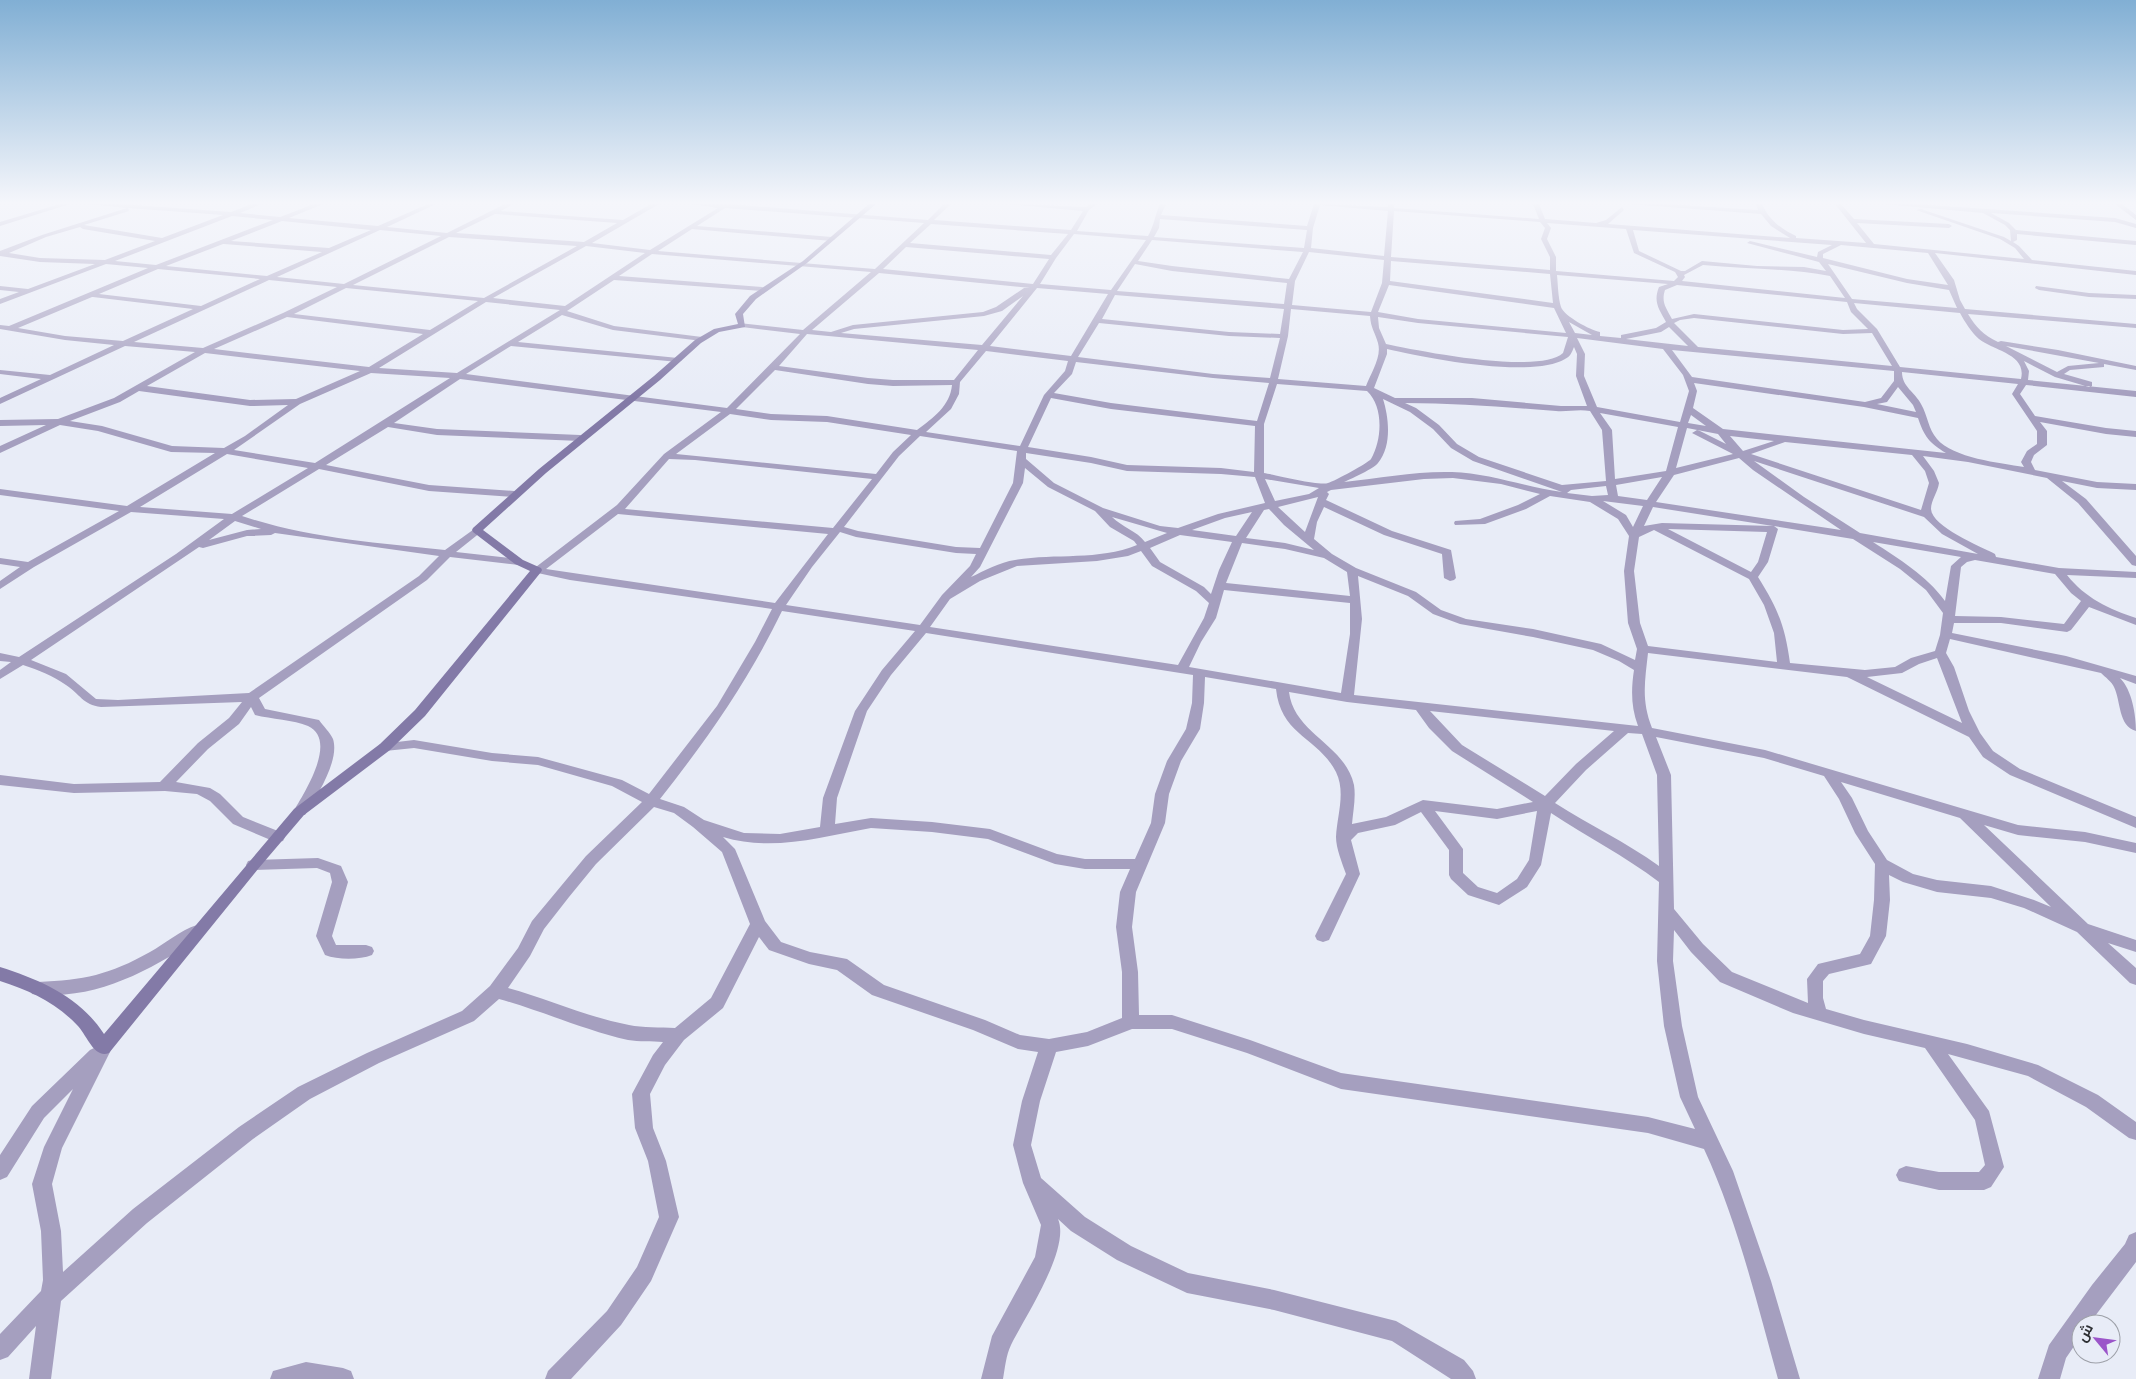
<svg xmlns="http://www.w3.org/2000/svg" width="2136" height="1379" viewBox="0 0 2136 1379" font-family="'Titillium Web',Cairo,sans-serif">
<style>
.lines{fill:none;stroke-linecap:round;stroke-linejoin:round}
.street{fill:#a59fbf;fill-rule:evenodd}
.secondary{fill:#837aa7;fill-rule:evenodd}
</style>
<rect width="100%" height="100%" fill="#e8ecf7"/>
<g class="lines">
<path class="street" d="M60,204h10l-70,22v-4z
M89,204h30l112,8 21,-8h9l-21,9 40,4 34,-13h9l-34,14 89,8 50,-22h8l-49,23 60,6 58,-29h8l-12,7 122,9 28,-16h8l-67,39 58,7 68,-42 -26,-4h36l200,16 16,-16h7l-17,16 137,10 12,-19 -74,-7 77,3 4,-3h7l-8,6 -12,21 71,5c6,-10 7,-21 12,-32h6l-5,11 146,11 7,-22 74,3v-3h6v4l145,11 -6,-15h6l6,15 51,4 10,-3 16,-13 2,3 -16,14 182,14 -19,-12 -10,-12 -132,-10h34l95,6 -2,-6h6c7,16 19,25 34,32v2l70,5 -31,-39h6l13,15 95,5 3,2 -3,2 -92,-5 17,21 150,15 -9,-11 -15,-9 -84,-29 5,-1 83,28 7,4 -1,-11 -5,-5 -22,-12 -99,-9h30l201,14 21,6v4l-21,-6 -124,-9 18,10 7,7 120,11v4l-119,-11v6l-4,2 6,4 13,14 104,11v4l-201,-22 19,27 6,20 5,9 171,15v4l-168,-14c8,13 15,21 30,28l3,-1 57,9 78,16v4l-32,-6v3l-34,3 -6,4 28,8v4l-3,1 -34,-10 -31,-16 5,10 -1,9 108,11v6l-110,-12 -6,9 15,22 71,12 30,3v6l-30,-3 -66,-12 7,9v14l-13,10 -3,7 4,8 62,12 39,2v6l-39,-2 -35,-7 24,18 50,57v10l-4,-1 -54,-62 -31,-25 -79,-16 -45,-6 11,15 5,12c-1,9 -8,17 -8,26 1,18 49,37 64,45l1,3 63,11 77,4v6l-69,-3c18,23 42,34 69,43v7l-47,-18 -18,23 -4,2 -66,-9h-47l-2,10 114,23 70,20v8l-16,-6c12,12 16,37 16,53 -18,-5 -15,-30 -22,-44 -2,-5 -9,-10 -13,-14l-151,-34 -4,14 8,14 15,44 11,22 13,18 27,18 116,48v11l-126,-53 -27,-18 -14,-20 -122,-60 -199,-24c-3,28 -7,47 4,75l113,22 253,75 67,7 51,11v10l-51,-11 -67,-7 -34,-10 104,99 48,16v12l-28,-9 28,25v17l-6,-2 -53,-51 -53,-24 -33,-10 -54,-6 -34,-10 -14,-7 1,25 -4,36 -15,28 -42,10 -6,7v17l3,11 38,11 103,24 71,21 60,30 38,27v18l-7,-2 -43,-31 -58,-31 -80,-22 41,57 15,56 -13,20 -7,3h-45l-40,-9 -3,-6 3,-6 7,-3 33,6h40l6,-7 -10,-45 -50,-72 -61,-14 -71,-21 -73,-31 -29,-30 -17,-22 -1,31 9,65 16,71 35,74 38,110 29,98h-22c-21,-76 -41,-159 -74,-230l-56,-16 -307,-44 -94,-36 -75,-24h-40l-44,17 -32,6 -16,49 -9,44 10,33 44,39 46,29 57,27 86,17 122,31 68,39 9,11 3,8h-25l-59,-38 -118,-31 -87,-17 -70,-33 -46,-29 -13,-12c13,30 -34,99 -47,126 -5,10 -6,23 -8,34h-22l11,-43 43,-79 6,-32 -18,-42 -10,-38 9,-44 16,-49 -20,-3 -45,-19 -101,-35 -35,-25 -28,-6 -40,-14 -10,-13 -36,71 -39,32 -19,25 -15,29 3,34 13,33 13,56 -28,64 -30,44 -50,54h-26l3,-8 59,-60 30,-44 22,-50 -11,-56 -13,-33 -3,-34 21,-39 10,-13c-11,-1 -24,0 -35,-2 -44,-10 -86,-29 -129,-41l-25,22 -95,42 -69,36 -57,40 -106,84 -86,78 -10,78h-22l7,-53 -28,31 -8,3v-26l41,-43 2,-11 -2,-49 -9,-47 12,-37 29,-58 -29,29 -37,59 -7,3v-25l32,-49 58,-56 4,-2 3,-5 6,-2 6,2 3,5 -50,100 -10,36 9,47 2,41 70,-63 106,-82 59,-40 69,-34 95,-42 28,-25 28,-38 14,-27 54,-65 56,-54 -30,-16 -74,-21 -46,-4 -78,-13 -29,3 -5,-1 -2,-3 2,-3 34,-4 78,13 46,4 84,23 27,14 68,-88 38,-64 17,-33 -202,-29 -37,-8 -1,-2 85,-65 47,-51 57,-42 -261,-33 -66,44 43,6 143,6 5,3 -5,3 -143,-6 -49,-8 -62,38 103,20 85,6 5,3 -5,3 -85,-6 -110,-22 -77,47c65,22 135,27 203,34l32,-23 4,1 1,2 -1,2 -25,20 63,7 5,3 -5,3 -69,-8 -23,23 -168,118 6,11 54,11c4,6 11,12 14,19 7,22 -17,58 -28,76h-10l-2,-3c10,-17 46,-72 15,-86 -14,-6 -37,-7 -53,-11l-4,-8 -12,17 -31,25 -32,33 34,6 10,6 23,23 40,16 2,4 -2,4 -5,1 -5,-1 -40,-17 -23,-23 -13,-7 -32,-3 -91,2 -74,-8v-10l74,9 86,-2 38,-39 31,-25 13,-16 -141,5c-18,-2 -21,-13 -35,-22 -13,-9 -27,-15 -43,-20l-23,14v-9l11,-8 -11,-1v-8l19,4 157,-103 48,-35 -93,-7 -97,55 -34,22v-8l20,-14 -20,-3v-6l28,4 91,-51 -119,-16v-6l127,17 88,-53 -44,-1 -73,-21 -38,-6 -60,28v-7l46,-21 -46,1v-6l58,-1 56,-21 81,-46 -70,-6 -125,58v-6l41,-19 -41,-5v-4l50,5 64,-30 -49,-5 -65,-11v-4l9,1 139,-58 -42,-4 -106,40v-5l19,-7 -19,-2v-4l28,3 67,-25 -55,-2 -40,-6v-5l42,-16 85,-27zM1320,205l68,6 -4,45 -73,-8 2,-20zM128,208l95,7 -61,23 -78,-13 45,-14zM725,208l199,15 -49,46 -217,-18 34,-22 140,12 3,-2 -3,-2 -135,-11zM1394,211l146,11 5,6 -4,11 9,18v13l-159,-13zM495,214h1l121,9 -33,19 -128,-9zM232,216l41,4 -117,45 -41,-4zM1160,219l147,11 -3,18 -150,-11 5,-9zM282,221l89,9 -42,18 -98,-7zM1547,223l79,6 8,24 41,19 3,5 -4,4 -118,-10v-14l-9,-18 4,-11zM931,224l137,10 -17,21 -141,-12zM80,227l3,2 72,12 -50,19 -65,-2 -31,-5 37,-16zM380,230l61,6 -97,48 -67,-7zM1633,230l199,15 -14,7 -1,5 -67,-16 -3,2 72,19 7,9 -22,-4 -47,-1 -55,-5 -17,10h-4l-42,-20zM1074,234l72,6 -35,50 -71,-6 16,-26zM449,237l128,9 -93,52 -131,-13zM1152,240l151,12 -14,27 -117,-13 -34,-5zM223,244h1l98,8 -55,24 -101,-10zM1841,245l87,8 20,32 -41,-6 -84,-21v-4zM586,246l59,7 -80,53 -72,-8zM906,247l143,12 -16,25 -150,-15zM1309,252l75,8 -2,23 -11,29 -79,-7 3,-24zM652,254l219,18 -68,58 -64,-7v4h3l58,7 -73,74 -261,-34 45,-28 167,16 4,-2 -4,-2 -160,-16 44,-27 51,15 89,11 4,-2 -4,-2 -88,-11 -47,-15 47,-31 148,11 4,-2 -4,-2 -143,-11zM1391,261l159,13 3,29 -163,-22zM1135,264l37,7 115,12 -3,21 -167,-13zM1828,264l79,19 42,7 8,18 -105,-9zM1703,265c42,4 85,3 127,11l15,22 -163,-17 3,-4 -1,-2zM158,269l102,10 -59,27 -102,-12zM879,273l151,15h-6l-28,19 -13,5 -130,13 -22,7 -19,-2zM1557,275l111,9 -9,3c-6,15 0,22 7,35l-10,6 -35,7v3l-21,-2v-4c-10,-2 -36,-16 -39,-25 -3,-10 -3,-22 -4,-32zM269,280l68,7 -54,26 -80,35 -69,-6zM1389,285l165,23 12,25 -148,-14 -40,-7zM1677,285l170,17 4,10 17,17 -25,1 -149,-16 -22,5c-6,-11 -11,-17 -7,-29zM346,288l132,13 -48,29 -136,-16zM1037,288l71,6 -37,62 -81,-10zM1115,295l169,14 -4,25 -51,-2 -127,-13zM1023,296l-41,49 -141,-12 13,-4 130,-13 18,-5zM92,297h1l100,12 -70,32 -58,-5 -47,-8zM486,302l74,8 -103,63 -78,-5zM1854,303l106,10c5,9 11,19 19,26 15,12 48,15 42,40l-121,-12 -23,-38 -20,-20zM1291,309l79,7c1,13 5,16 8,27 4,14 -7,30 -12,43l-88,-7 10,-43zM287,317l136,17 -54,33 -155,-18zM1378,317l40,6 150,14 -5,16c-24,22 -144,-2 -177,-9l-7,-16zM1694,318l149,16 29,-1 20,33 -194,-19 -24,-24 6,-3zM1569,322l23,13 -17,-2zM1099,323l130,13 51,2 -10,40 -57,-4 -135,-17zM1669,327l19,19 -62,-7 35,-7zM807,334l171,16 -24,30h-61l-25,-2 -89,-12zM1577,338l86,11 20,26 6,16 -9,31 -83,-15 -13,-31 1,-22zM2006,346l93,17 -31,3 -11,6zM1574,347l3,7 -1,22 11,30h-26l-89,-8h-77l-21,-10 13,-34v-5c39,9 144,30 178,10 5,-2 7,-7 9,-12zM1672,350l222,21v10l-13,17 -16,4 -173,-25zM986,351l82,10 -3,10 -21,24 -24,51 -94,-14 25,-23 8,-15 1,-12zM205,353l155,18 -64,28 -46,1 -103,-14zM1076,362l137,16 56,5 -12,38 -146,-18 -57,-10 18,-19zM775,370l93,14 25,2 59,-1c-2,21 -19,33 -35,45l-90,-14 -56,-2 -35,-5zM1902,372l116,12 -6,10 25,37v13l-10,7 -6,11 3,5c-24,-4 -71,-9 -87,-28 -9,-10 -9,-23 -16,-35 -6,-12 -19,-17 -19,-32zM371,373l79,5 -135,85 -81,-13 66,-46zM1694,383l170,24 54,11c6,18 11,25 28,35l-223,-24 -30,-21 4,-17zM1277,384l90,7c17,16 15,49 4,68 -3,4 -36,22 -43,24 -9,3 -52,-8 -64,-10v-49zM1898,387l15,18 3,7 -39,-8 10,-2zM139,391l111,15 38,-1 -43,31 -21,12 -52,-2 -70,-20 -32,-5 50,-19zM1051,398l60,11 144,17 -1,46 -33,-4 -94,-3 -36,-8 -63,-10zM1383,399l27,13 23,17 18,19 22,13 89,31c-37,-5 -73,-19 -110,-20 -36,-1 -72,6 -108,10 9,-4 29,-13 34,-19 14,-17 11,-45 5,-64zM1405,403c50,0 100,4 151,8 11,1 22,-2 34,0l12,19 4,51 -44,4 -83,-28 -22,-13 -18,-19 -23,-17zM1600,413l78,14 -12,44 -51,8 -3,-49zM730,414l41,6 56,2 84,13 -18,17 -17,22 -200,-20zM1691,415l15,11 -18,-3zM1687,428l31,6 8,10 -26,-13 -3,-1 -5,3 41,21 -57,14zM920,436l97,15 -4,32 -33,65 -24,-1 -98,-16 -14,-4 55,-71zM1730,436l44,5 -31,10zM1785,442l127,13 13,16 4,12 -8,27 -170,-56zM1026,453l65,10 36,8 94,3 34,3 10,26 -47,11 -40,14 -18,-2 -57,-18 -49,-25 -28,-24zM227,454l81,14 -76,46 -92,-7zM1739,458l14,12 88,60 -185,-28 18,-27zM669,459l26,1 177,19 -39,49 -208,-19zM1754,461l170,56 18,17 36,20 -118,-21 -56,-36zM1025,468l23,19 47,24 15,16 24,14 3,4c-39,16 -82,8 -122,15 -15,2 -31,11 -44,17l9,-10 43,-84zM1662,477l-15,23 -29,-4 -2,-11zM1453,478l48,6 39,10 -22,11 -38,14 -25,2 -1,2 1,2 30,-1 41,-15 24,-13 40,6 28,17 11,17 -5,35 4,52 9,26 -2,11 -34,-16 -68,-15 -67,-10 -25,-9 -25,-18 -60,-24 -24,-14 -18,-15 3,-17 7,-15 60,28 58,19 2,24 6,3 4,-1 2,-2 -5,-28 -59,-19 -66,-31 3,-6 -2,-2 4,-2 93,-11zM1265,479l54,9 -10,6 -34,7zM1606,486l2,9 -16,1 -25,-3 4,-3zM1318,497l-13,35 -27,-25zM1603,501l40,5 -10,21 -7,-12zM1653,507l120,19 -111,-3 -18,3zM1269,509l15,16 30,25 -29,-7 -39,-5 18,-28zM1252,512l-16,24 -44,-6 33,-12zM618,514l210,20 -53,69 -229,-34zM1112,517l55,16 -22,9c-8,-11 -23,-15 -33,-25zM235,521l26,8 -14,1 -38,10zM1774,526l79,13 47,30 26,21 17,23 -3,22 -5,16 -24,7 -16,9 -30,3 -75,-7c-5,-37 -12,-54 -32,-86l10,-15 10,-33zM1668,529l99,3 -9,30 -7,10zM1654,530l95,49 15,26 10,28 3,29 -129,-16 -8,-23 -6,-52 5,-34zM840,532l16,5 100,16 20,1 -6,12 -28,29 -22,30 -134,-20 26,-38zM275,533l164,23 -20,20 -170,117 -131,7 -22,-1 -30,-25 -35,-14 168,-113 4,1 44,-12 24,-1zM1180,535l52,7 -13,28 -8,24 -7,-7 -44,-25 -10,-14zM1873,542l88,15 -10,9 -6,35c-19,-26 -46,-42 -72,-59zM1242,543l43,6 39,9 23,14 3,24 -124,-13zM1141,551l11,15 44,25 13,12 -5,15 -26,47 -248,-38 20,-28 30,-18 37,-15 80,-5 31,-5zM1975,560l80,14 16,19 10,8 -17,23 -63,-7 -46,-1 6,-49 6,-5zM1358,576l50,20 25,18 27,10 73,13 60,13 26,11 15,9c-3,20 -3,37 4,56l-284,-31 8,-76zM1224,590l126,13v31l-9,59 -152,-26 12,-25 15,-24zM782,611l133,20 -33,39 -27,41 -32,87 -3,29 -40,7 -36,-1 -40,-13 -20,-13 -24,-8c48,-61 88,-118 122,-188zM926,633l267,42 -1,28 -6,26 -19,32 -12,33 -4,29 -16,36h-50l-28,-5 -67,-25 -58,-7 -61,-4 -36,6 2,-26 30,-87 24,-36zM1937,658l25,65 -95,-46 35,-4 17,-9zM1205,677l71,12c5,47 42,48 60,83 10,21 1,43 0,65 0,11 6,26 10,37l-31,62 2,4 6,2 6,-2 31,-66 -9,-34 7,-7 37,-8 26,-13 28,38v25l2,4 17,16 31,10 28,-18 14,-22 10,-52c36,24 74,43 108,69l-2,79 7,65 16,71 15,32 -47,-12 -307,-44 -91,-33 -78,-25h-33l-1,-43 -6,-45 4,-35 29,-69 4,-29 12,-33 19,-32 4,-26zM1289,692l58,10 69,8 13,18 23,23 81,51 -36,7 -74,-9 -37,17 -34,7c1,-12 4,-26 2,-39 -9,-41 -60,-51 -65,-93zM1430,711l184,20 -38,33 -31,32 -83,-51zM1628,733l14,1 15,41 2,91c-33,-24 -70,-41 -104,-63l31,-33zM1656,737l108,21 60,18 15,23 16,34 20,31 -1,36 -4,36 -10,18 -42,10 -11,15 1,24 -76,-31 -29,-28 -29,-35 -3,-134zM1841,782l119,36 91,89 -17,-7 -43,-14 -54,-6 -24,-6 -26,-14 -19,-29 -16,-33zM654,807l20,6 19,14 29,25 28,72 -39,74 -36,30c-15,-1 -32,0 -46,-3 -42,-8 -81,-26 -121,-37l22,-32 14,-27 25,-32 27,-33zM1435,811l62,8 40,-8 -8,49 -12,19 -20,14 -19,-6 -15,-14v-24zM871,828l61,4 56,7 67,25 30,5h45l-10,23 -4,35 6,45v46l-35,14 -38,7 -29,-4 -35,-15 -101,-35 -37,-26 -37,-7 -29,-10 -16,-21 -30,-72 -12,-12c49,15 98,0 148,-9z
M2115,204h7l14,11v5z
M2036,286l53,7 47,2v4l-47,-2 -50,-7 -4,-2z
M318,858l23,8 7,16 -16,54 4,9h30l6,2 2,4 -2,4c-13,5 -34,5 -47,0l-9,-19 16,-54 -2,-9 -13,-5 -64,2 -5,-1 -2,-4 2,-4 5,-1z
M197,925l6,2 2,4 -2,4c-44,30 -94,59 -148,60 -8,0 -15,1 -23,-1l-2,-5 2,-5 6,-2c46,-2 71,-7 112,-30 15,-8 30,-22 47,-27z
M2136,1232v30l-47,62h-8v12l-15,22 -6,21h-22l11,-34 43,-60 33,-41 4,-9z
M306,1362l37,6 8,3 3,8h-84l3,-8z"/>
<path class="secondary" d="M869,204h7l-69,59 -51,36 -13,15 2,13 -26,5 -18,11 -41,37 -114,93 -63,57 40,30 18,8 1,2 -1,2 -116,144 -35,34 -86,65 -46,54 -149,184c-15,6 -22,-18 -32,-28 -21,-22 -48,-35 -77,-44v-14c41,13 80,30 104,67l190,-225 86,-65 35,-34 115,-139 -15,-7 -42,-32 -1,-2 1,-2 66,-59 115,-93 41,-36 19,-11 24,-5 -3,-10 15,-18 53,-35z"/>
</g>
<linearGradient id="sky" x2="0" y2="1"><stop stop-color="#81afd4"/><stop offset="0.51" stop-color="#f5f6fb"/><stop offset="1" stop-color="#f5f6fb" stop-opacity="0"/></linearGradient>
<rect width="2136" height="397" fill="url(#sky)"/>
<g transform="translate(2096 1339) rotate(299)"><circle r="24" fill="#e8ecf7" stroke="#9ea1a9"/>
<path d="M0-4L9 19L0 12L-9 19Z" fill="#9b55c9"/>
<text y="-8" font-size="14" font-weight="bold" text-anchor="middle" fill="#2e3034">ش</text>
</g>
</svg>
